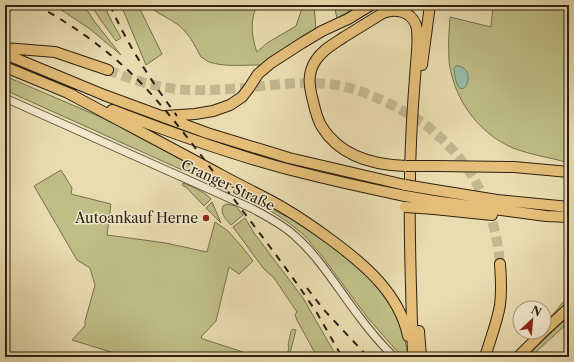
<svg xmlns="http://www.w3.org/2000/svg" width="574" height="362" viewBox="0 0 574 362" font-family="'Libre Caslon Text',serif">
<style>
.green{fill:#bfbe86;stroke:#76704c}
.water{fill:#97bca9;stroke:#6d7e6c}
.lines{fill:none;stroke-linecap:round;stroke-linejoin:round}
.motorway-tunnel{stroke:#c3b790;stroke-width:10;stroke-dasharray:10 5;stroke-linecap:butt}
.tertiary-casing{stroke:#5c5039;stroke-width:9}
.motorway-casing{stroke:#2d2111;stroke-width:12}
.tertiary{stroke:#f1e8cc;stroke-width:7}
.motorway{stroke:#e4be78;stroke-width:10}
.rail{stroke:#2d2111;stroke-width:2;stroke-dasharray:7 7;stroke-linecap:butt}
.motorway-bridge-casing{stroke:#2d2111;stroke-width:12;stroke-linecap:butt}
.motorway-bridge{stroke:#e4be78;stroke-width:10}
.poi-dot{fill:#8f2418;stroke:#f1e8cc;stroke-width:1.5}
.labels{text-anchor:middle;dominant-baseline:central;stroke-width:3;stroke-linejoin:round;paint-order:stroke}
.street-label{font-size:14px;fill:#2d2111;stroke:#f1e8cc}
.poi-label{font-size:14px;fill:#2d2111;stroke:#f1e8cc;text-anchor:end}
</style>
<rect width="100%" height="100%" fill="#e9dcb0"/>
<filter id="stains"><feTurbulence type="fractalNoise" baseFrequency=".005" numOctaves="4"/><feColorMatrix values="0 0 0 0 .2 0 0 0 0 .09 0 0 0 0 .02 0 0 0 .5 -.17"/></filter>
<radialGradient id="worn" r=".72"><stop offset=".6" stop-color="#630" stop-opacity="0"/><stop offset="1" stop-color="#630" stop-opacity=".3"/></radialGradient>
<path class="green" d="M54,5h30l10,16 27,34 -31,-26z
M91,5h13l8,17 9,16 -5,3 -16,-22z
M121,5h17l24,49 -16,11z
M148,5h109c-1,4 -4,9 -4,13 -2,10 0,24 4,34l10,-9 29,-17 7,-21h11l2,24 -54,37 -4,-1c-16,0 -34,2 -49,-3 -3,-1 -5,-4 -8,-5 -7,-13 -12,-24 -24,-33 -10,-7 -21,-11 -29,-19z
M334,5h27l-24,13z
M493,5h76v158c-5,-1 -10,-3 -15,-4 -14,-3 -28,-6 -41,-11 -31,-13 -55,-43 -62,-76 -1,-4 -2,-8 -2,-12 -1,-14 0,-29 1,-43l41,10z
M5,76l93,40 25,12 91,49 8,11 -217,-98z
M61,170l11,18 -1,6 40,10 -4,31 59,8 41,9 8,-30 13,9 15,17 10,13 -14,13 -10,-7 -13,54 -15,16 2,2 40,13 -1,5h-115l-55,-17 13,-14v-5l10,-36 -5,-17 -13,-8 -43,-74z
M183,183c10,4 20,8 28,16l-7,7 -17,-18 -5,-3z
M233,187l54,30 1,-1c38,26 83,52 106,94 8,14 12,32 14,47h-4l-9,-8 -28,-32 -45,-61 -18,-21 -15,-12 -12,-8 -18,-11 -20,-9z
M212,202l9,21 -15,-15z
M227,204l9,2 7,9 -12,10c-5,-6 -11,-11 -8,-19z
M245,218l9,15 49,65 34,59h-20l-20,-37 -2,-5 2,-3 -23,-34 -10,-9 -31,-42z
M569,295v8l-25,22z
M569,316v6l-30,27 -7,8h-6z
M293,329l3,1 -7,27h-2l2,-11 -1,-1 3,-14z"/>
<path class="water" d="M456,66c21,0 10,32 2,20 -3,-5 -3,-12 -4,-18z"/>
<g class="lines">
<path class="motorway-tunnel" d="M108,70c11,4 22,9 34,12 21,6 42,9 63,8 41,0 82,-10 123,-6 22,2 41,10 60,19 11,6 22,11 32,18 5,3 10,7 14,11 40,33 62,81 66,132"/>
<defs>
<path id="tertiary" d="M5,98l246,110c15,8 31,16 44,28 25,22 43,53 63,79 11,15 23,29 36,42"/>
<path id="motorway" d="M5,48l50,4 53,18
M5,54l99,41 103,38 82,25 116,27
M422,65l8,-60
M5,67l68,28
M68,93c52,28 104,55 155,83 20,11 40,20 59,31 17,10 33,21 48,32 34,25 69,54 78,97
M112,110c57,22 115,43 175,59 39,10 79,19 118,27
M165,116l30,-2 18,-3 17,-6 12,-8 7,-9 9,-14 13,-11 31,-20 20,-12 26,-12 23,-14
M406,166c-32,-1 -66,-10 -84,-39 -5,-8 -7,-17 -9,-26 -4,-15 -6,-28 3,-41 7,-11 18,-16 28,-23 13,-8 26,-16 39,-24 12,-5 28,-2 33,12 3,10 1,27 0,39 -2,26 -4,52 -5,78 -3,72 0,143 2,215
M436,166l78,1 55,5
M435,190l62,10 72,7
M434,201l112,15 23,1
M434,209l58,6
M419,331l2,26
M544,331l25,-23
M485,357c5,-17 12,-34 15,-52 2,-14 1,-28 0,-41
M518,357l25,-25"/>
</defs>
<use href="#tertiary" class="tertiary-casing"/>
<use href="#motorway" class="motorway-casing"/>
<use href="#tertiary" class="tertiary"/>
<use href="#motorway" class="motorway"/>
<path class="rail" d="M36,5c37,20 72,45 102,75 32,33 59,70 86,106 26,35 53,69 78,105l15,22 25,44
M110,5c17,39 41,76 67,111
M307,288l17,22 44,47"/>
<defs>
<path id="motorway-bridge" d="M406,166h30
M405,185l30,5
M405,196l29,5
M405,207l29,2"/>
</defs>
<use href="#motorway-bridge" class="motorway-bridge-casing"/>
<use href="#motorway-bridge" class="motorway-bridge"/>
</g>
<circle class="poi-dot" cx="206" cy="218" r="4"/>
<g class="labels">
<g class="street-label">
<text transform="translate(228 185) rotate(25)">Cranger Straße</text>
</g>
<g class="poi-label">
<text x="198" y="218">Autoankauf Herne</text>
</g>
</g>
<rect width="574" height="362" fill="none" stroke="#e9dcb0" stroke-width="20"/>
<rect x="6" y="6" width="562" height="350" fill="none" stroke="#2d2111" stroke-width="2"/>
<rect x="10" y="10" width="554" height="342" fill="none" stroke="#2d2111"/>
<g transform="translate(532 320) rotate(26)"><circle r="19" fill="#f1e8cc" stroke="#a39881"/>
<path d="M0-3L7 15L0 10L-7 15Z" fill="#8f2418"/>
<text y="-6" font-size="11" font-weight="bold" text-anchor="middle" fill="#2d2111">N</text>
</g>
<rect width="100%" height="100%" filter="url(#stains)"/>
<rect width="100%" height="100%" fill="url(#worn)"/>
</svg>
